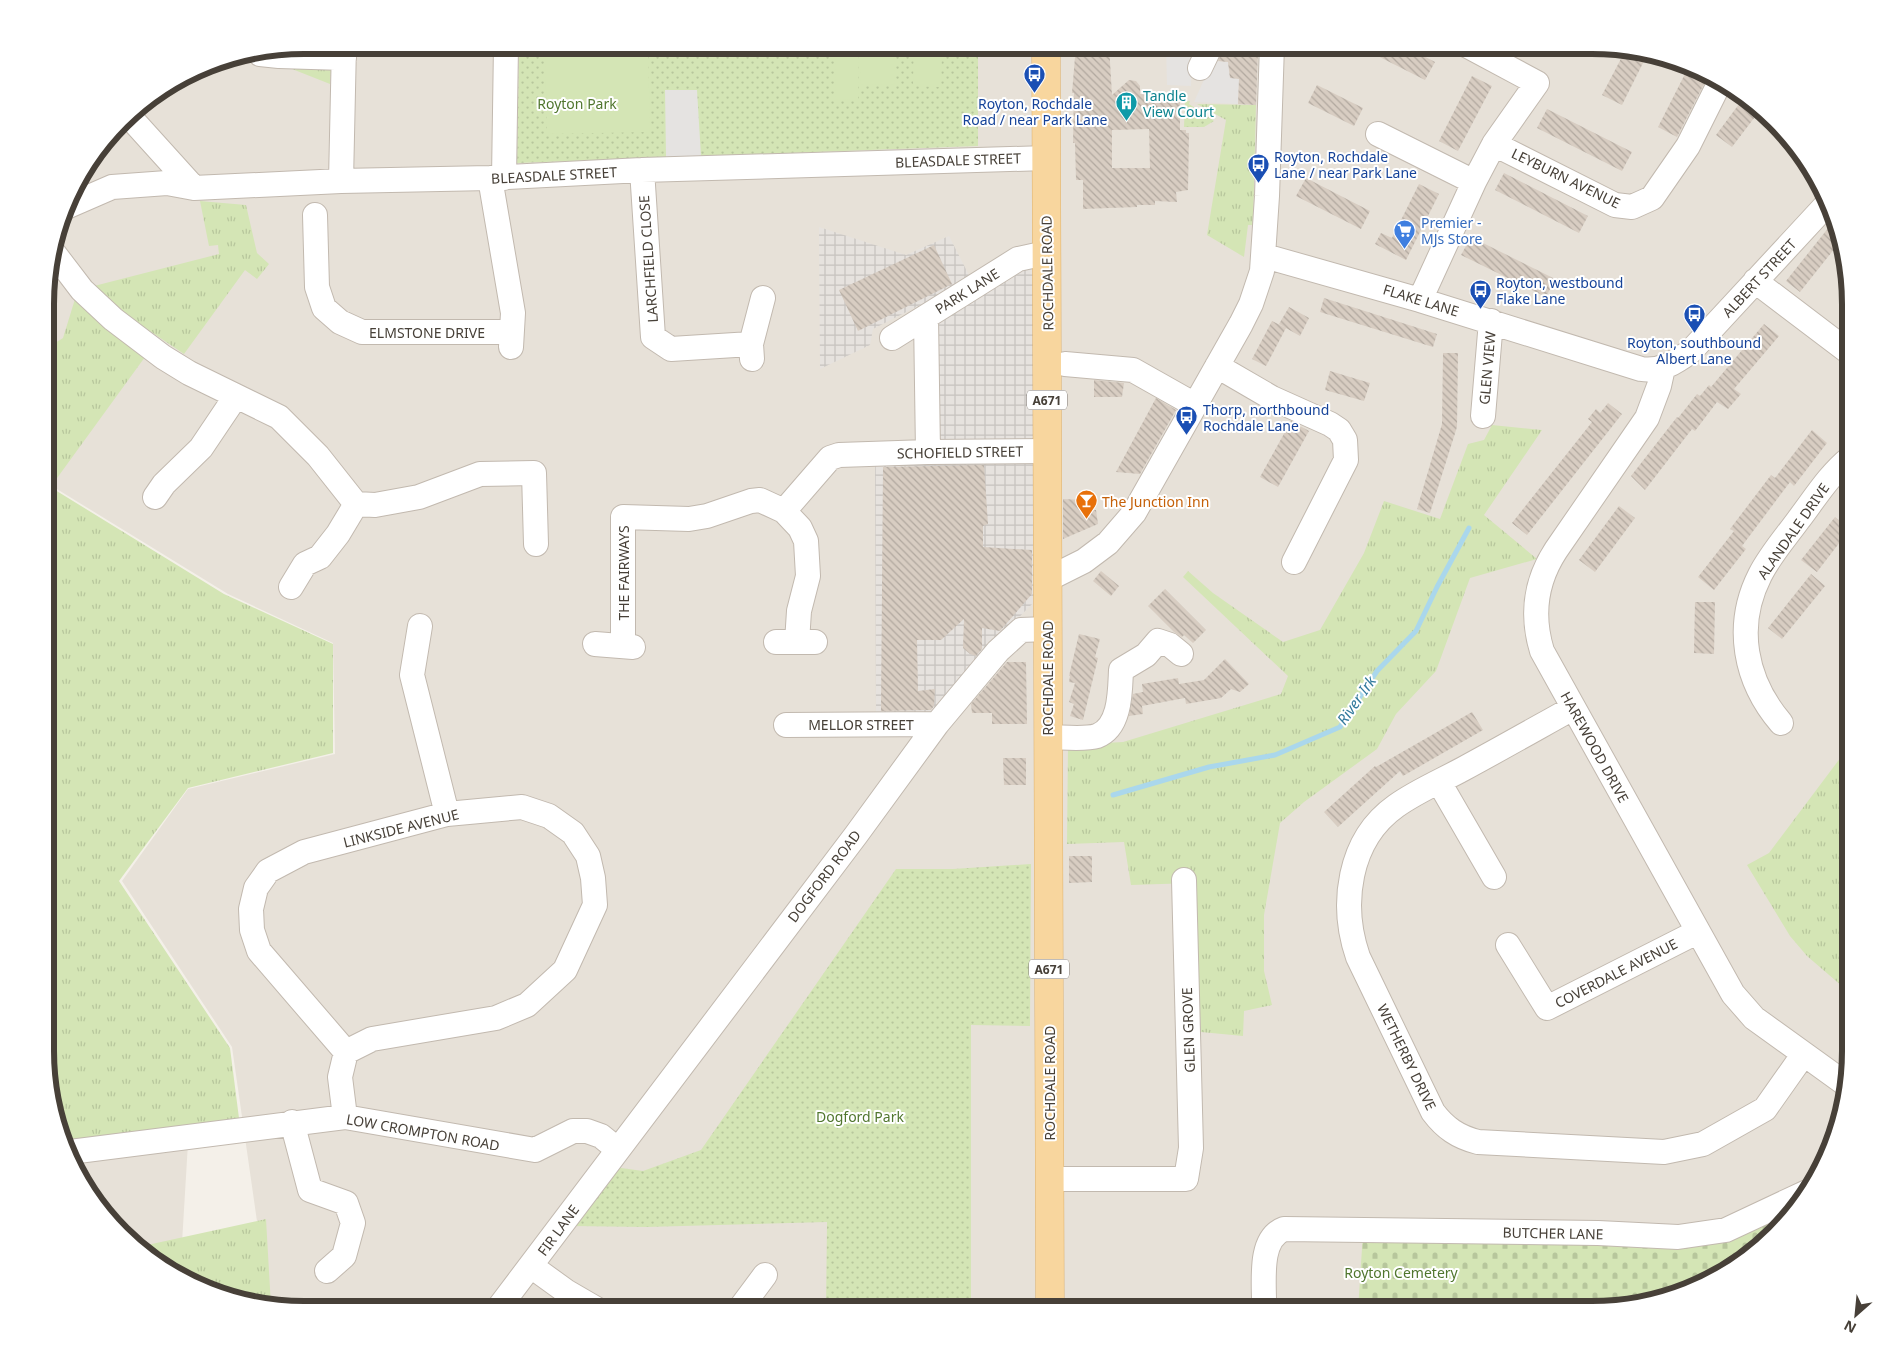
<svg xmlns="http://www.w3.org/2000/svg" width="1896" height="1355" viewBox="0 0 1896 1355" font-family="'Noto Sans',sans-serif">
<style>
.residential{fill:#e7e1d8}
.industrial{fill:url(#industrial-grid)}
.grass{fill:url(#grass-tufts)}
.cemetery{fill:url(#cemetery-stones)}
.park{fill:url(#park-dots)}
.pitch{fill:#d4e5b5}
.parking{fill:#e5e3e1}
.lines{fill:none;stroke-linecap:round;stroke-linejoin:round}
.stream{stroke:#aad7ec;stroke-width:5}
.building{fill:url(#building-back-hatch);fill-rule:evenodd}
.minor-casing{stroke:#c2b9af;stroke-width:26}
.major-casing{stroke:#ddb16e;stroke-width:29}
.minor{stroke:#fff;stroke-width:24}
.major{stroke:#f8d69e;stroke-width:28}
.labels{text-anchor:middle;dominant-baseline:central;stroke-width:4;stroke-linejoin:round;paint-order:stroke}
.shield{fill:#fff;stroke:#7e7974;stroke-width:1}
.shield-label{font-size:12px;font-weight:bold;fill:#474038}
.culture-label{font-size:14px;fill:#0d838f;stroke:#fff;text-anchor:start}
.park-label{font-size:14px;fill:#50762e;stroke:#fff}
.transit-label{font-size:14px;fill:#164399;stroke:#fff;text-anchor:start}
.street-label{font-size:14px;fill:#474038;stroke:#fff}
.shop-label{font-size:14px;fill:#366cbe;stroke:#fff;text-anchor:start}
.food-label{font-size:14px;fill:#c56008;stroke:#fff;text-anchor:start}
.water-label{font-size:15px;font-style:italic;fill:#337a9d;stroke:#fff}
.rim{fill:none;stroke:#474038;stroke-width:6}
</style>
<defs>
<pattern id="industrial-grid" width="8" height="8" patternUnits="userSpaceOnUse" patternTransform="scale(1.25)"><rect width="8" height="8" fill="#e6e2de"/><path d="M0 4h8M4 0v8" fill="none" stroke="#c7c3bf"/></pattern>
<pattern id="grass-tufts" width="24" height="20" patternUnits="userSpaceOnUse" patternTransform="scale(1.25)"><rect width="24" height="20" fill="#d4e5b5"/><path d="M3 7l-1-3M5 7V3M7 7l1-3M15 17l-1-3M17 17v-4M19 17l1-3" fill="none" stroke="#b7c69c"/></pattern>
<pattern id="cemetery-stones" width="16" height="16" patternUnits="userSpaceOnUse" patternTransform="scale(1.25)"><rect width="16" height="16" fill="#d4e5b5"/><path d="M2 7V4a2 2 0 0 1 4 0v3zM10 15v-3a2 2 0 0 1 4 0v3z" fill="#b7c69c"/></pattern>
<pattern id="park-dots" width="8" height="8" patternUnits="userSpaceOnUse" patternTransform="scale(1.25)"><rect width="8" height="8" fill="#d4e5b5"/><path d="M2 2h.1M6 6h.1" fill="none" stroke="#b7c69c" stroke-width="1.8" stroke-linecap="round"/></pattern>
<pattern id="building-back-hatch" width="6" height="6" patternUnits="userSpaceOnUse" patternTransform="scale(1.25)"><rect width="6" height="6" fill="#d8cdc2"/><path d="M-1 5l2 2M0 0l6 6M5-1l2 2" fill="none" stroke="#b1a89f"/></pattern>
</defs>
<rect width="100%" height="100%" fill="#f4f0e9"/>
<path class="residential" d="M303,45l1306,1 67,13 74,40 47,47 27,43 26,98v781l-13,67 -40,74 -34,37 -56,37 -48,18 -66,9 -1306,-1 -18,-4 -37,-258 -110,-166 66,-92 147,-35 -2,-111 -105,-49 -181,-111v-213l25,-81 61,-80 72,-44z
M188,1143l-6,100 -43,6 -60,-68 -8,-24z"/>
<path class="industrial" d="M819,227l87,28 43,-19 22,43 -98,50 -3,16 -50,24z
M1022,267l13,1 3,330 -72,73 -29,47h-61l-1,-258 61,-4 -3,-138z"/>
<path class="grass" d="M287,67l44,2 -1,15z
M1197,104l59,1 -3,120h-5l-4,32 -37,-22 19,-115z
M200,201l46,4 11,48 12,11 -12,15 -12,-9 -61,84 -58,-39 -32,-29 125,-32 -1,-9 -9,1z
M75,299l70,58 -93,128 -5,-2v-135l16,-10z
M1492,425l50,5 -58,85 53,44 -67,19 -34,93 -40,43 -19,35 -73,53 -24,21 -16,92v56l8,34 -28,6 -1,25 -42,-4 -8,-149 -62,2 -7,-43 -57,2 1,-99 55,-3 158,-48 7,-18 -105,-99 5,-6 25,22 70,49 37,-12 44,-77 20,-52 56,18 28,-75 16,-4z
M47,485l177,109 109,50v109l-145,35 -69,93 111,167 10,78 -173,18 -20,-59z
M1850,745v248l-43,-37 -17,-20 -43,-71 22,-12z
M266,1219l5,87 -66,-16 -59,-34 -8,-9z"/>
<path class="cemetery" d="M1798,1209l-35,37 -56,37 -48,18 -66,9h-235l5,-77 321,6z"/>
<path class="park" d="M519,45h459v101l-461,17z
M1185,101h5l-1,3 25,17 -10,6h-20z
M1031,864l-1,162 -59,-1v285h-145l1,-88 -181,5 -74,-1 42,-59 29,4 58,-21 195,-281h57z"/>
<path class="pitch" d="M545,45h103l2,87 -103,2z
M836,45h23l-1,55 -23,-1z
M861,45h34l-1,40 -34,-1z
M914,45h28l-1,42 -28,-1z"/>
<path class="parking" d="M1166,45h26l-1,41 -24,-1z
M1218,61l10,1 2,15 9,2 -1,25 -44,-2 13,-29z
M665,90h32l4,66 -35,1z"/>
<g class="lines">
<path class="stream" d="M1113,795l96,-28 66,-12 65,-28 37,-56 39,-40 21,-44 32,-59"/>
</g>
<path class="building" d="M1076,45h33l3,50 17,-15 7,1 4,5v8l40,1v35h6v3h3l-1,57 -12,2 1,10 -22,-1v4h-18v2l-54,2v-29h-7l-1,-37h-2l1,-50h-2zM1149,129l1,39h-38v-38z
M1224,45h30v5h4l-2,55 -18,-1 1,-25 -9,-1 -2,-16 -10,-1z
M1356,45h46l33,17 -10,18z
M1626,49l22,4 -26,52 -20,-10z
M1689,66l19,10 -31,61 -19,-10z
M1472,76l20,10 -34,65 -19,-10z
M1317,85l46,23 -9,18 -46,-23z
M1745,96l16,13 -29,38 -16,-12z
M1547,109l85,43 -10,19 -85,-43z
M1504,173l84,43 -9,17 -84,-43z
M1306,178l64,33 -9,18 -65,-33z
M1419,184l20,10 -33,66 -31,-16 6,-11 11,5z
M1833,222l6,21 -39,49 -14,-11z
M1471,237l84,42 -9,18 -85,-42z
M934,245l18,39 -94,47 -19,-41z
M1324,298l113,36 -4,13 -113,-35z
M1289,307l20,11 -9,18 -21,-12z
M1272,321l14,7 -20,38 -14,-7z
M1764,324l15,12 -45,53 7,5 -13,15 -11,-7 -22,29 -3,-2 -47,61 -14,-14 46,-59 1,1 19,-24 3,2 9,-11 2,2z
M1443,353h15l-1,74 -27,86 -13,-4 25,-85z
M1330,371l40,12 -6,18 -39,-11z
M1094,380l30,3 -2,14h-28z
M1156,398l20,12 -36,64 -24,-2z
M1608,403l14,11 -95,121 -15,-12 80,-101 -4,-3 8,-10 4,4z
M1291,421l18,10 -31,56 -18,-10z
M1812,430l15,13 -33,43 -4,-4 -48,64 4,3 -32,41 -16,-13 36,-46 -4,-2 41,-54 4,3z
M984,465l4,59 -5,2v21l49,3v44l-32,37 -18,-3v21l-6,7 -6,-2 -7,-6 1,-29 -23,21h-24l1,51 17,-2 -1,17 -3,4 -50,1 2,-244z
M1063,499l20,1 -1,10h14l2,14 -35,15z
M1619,506l16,12 -40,54 -16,-12z
M1835,517l15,12 -33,43 -16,-12z
M1101,571l18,15 -8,10 -18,-15z
M1811,574l14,12 -43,53 -14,-11z
M1165,589l41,41 -13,13 -9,-8 -2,2 -8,-5 -26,-26z
M1695,602h20l-1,52 -20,-1z
M1079,634l21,5 -5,18 3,1 -15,62 -13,-4 4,-12 -5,-2 6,-19 -6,-1 1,-6h-1z
M1225,659l24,25 -9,8 -9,-3 -10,9 -35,6 -1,-6 -43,8 1,8 -14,2 4,-22 10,-2 -1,-8 36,-6 1,6 25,-4z
M1007,662h19l1,62h-35v-11h-20l-1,-9z
M1472,712l11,18 -80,46 -3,-5 -62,56 -14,-15 51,-46 1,1z
M1003,758h23v27h-22z
M1069,856h23v26l-23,1z"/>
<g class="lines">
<defs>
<path id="minor" d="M260,54l19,2 65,2
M1200,68l11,-23
M128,115l66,73
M1378,134l96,48
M1494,144l121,61 17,2 20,-9 36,-52 32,-64
M642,170l11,167 18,12 80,-5
M490,178l23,135 -2,34
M504,178l2,-133
M341,181l3,-136
M66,207l46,-20 55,-4 27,5 147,-7 149,-3 152,-8 404,-12
M315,215l2,72 7,21 16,14 22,10h149
M53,252l29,38 31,29 50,38 26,16 90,44 39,39 38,48
M1265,256l155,44 221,69c20,3 35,-7 50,-18l137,-148
M1755,281l95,72
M1420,300l54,-118 20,-38 43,-61 -71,-38
M926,317l2,135
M892,338l126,-79 28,-6
M752,359l-1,-15 12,-46
M1065,364l68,6 62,35
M1217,366l55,32 58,26 9,6 6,10 1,20 -52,102
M1663,368l-4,18 -12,32 -91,132c-21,32 -25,65 -14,101l191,343 21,24 93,67
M1483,416l8,-95
M155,497l9,-13 37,-36 35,-52
M356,504l19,1 44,-8 61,-23 54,-1 2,71
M784,511l46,-53 9,-3 89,-3 118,-1
M1048,579l36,-18 24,-18 26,-30 107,-189 10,-20 11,-33 5,-75 5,-151
M291,587l14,-23 15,-7 18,-23 18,-30
M420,626l-8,49 35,139
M776,642h39
M595,644l38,3
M623,645v-128l66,2 18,-3 44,-15 9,-1 24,11 16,17 6,13 2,35 -9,35 -2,31
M1573,708c-36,20 -73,41 -110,61 -22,12 -46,22 -67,37 -48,34 -56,99 -38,151l75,155c12,16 25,25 45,30l186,10 39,-8 62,-35 38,-54
M1781,723c-36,-42 -47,-97 -21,-148 10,-20 26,-38 39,-56 16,-21 30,-44 51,-61
M786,725l151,-1
M1047,737c15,0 37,3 50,-1 24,-9 23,-46 24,-66l25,-15 12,-14 12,4 11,9
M1439,782l55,95
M1508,945l39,63 150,-76
M345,1117l-5,-40 6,-25 -87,-101 -7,-21 -1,-21 5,-21 12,-17 36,-19 143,-38 75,-7 27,9 24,17 15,23 5,22 2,27 -30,65 -38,35 -31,13 -124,21 -26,13
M292,1122l18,68 36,13 7,20 -9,33 -17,15
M70,1152l275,-35 190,33 38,-19h14l14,5 16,13
M1050,1179h136l5,-31 -7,-268
M531,1266l36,26 31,18
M497,1310l359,-475 81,-111 61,-73 23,-21 26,-1
M739,1310l26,-35
M1264,1310c1,-24 -7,-71 20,-81l314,4 80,4 48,-7 81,-38"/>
<path id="major" d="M1046,45l4,1265"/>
</defs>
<use href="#minor" class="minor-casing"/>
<use href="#major" class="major-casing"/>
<use href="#minor" class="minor"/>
<use href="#major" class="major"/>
</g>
<defs>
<symbol id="bus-pin" viewBox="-11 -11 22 30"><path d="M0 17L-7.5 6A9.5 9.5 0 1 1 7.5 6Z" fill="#1a4fb4" stroke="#fff"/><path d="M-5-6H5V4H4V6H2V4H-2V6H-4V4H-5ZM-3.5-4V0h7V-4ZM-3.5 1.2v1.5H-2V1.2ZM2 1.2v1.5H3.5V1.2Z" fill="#fff"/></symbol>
<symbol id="building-pin" viewBox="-11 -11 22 30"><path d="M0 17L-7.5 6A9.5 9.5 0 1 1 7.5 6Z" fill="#0f9aa8" stroke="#fff"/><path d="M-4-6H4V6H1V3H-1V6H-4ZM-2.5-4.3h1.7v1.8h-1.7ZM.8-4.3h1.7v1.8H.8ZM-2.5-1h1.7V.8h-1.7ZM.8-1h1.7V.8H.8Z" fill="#fff"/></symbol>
<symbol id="supermarket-pin" viewBox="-11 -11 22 30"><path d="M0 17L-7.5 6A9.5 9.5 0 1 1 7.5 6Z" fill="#3f7fe0" stroke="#fff"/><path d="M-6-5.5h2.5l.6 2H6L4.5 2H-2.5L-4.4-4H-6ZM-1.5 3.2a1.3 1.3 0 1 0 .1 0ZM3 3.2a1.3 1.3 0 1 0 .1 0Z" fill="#fff"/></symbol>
<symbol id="bar-pin" viewBox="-11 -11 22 30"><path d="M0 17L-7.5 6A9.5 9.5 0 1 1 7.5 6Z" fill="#e8710a" stroke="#fff"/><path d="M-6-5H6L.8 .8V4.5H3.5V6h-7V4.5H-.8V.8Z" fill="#fff"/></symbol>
</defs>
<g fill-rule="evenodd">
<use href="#bus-pin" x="1022" y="62" width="25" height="34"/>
<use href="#building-pin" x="1114" y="90" width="25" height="34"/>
<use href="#bus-pin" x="1246" y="152" width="25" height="34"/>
<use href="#supermarket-pin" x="1392" y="218" width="25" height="34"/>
<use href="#bus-pin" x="1468" y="278" width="25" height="34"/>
<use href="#bus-pin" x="1682" y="302" width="25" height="34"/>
<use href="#bus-pin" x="1174" y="404" width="25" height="34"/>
<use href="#bar-pin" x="1074" y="488" width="25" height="34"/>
</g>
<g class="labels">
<g class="shield">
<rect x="1027" y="390.5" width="40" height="19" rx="4"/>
<rect x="1029" y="959.5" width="40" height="19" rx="4"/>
</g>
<g class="shield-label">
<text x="1047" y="400">A671</text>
<text x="1049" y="969">A671</text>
</g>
<g class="culture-label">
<text x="1143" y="95">Tandle<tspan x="1143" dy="16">View Court</tspan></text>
</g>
<g class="park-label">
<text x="577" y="103">Royton Park</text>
<text x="860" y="1116">Dogford Park</text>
<text x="1401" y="1272">Royton Cemetery</text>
</g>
<g class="transit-label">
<text x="1035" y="103" text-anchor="middle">Royton, Rochdale<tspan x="1035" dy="16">Road / near Park Lane</tspan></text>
<text x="1274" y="156">Royton, Rochdale<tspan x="1274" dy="16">Lane / near Park Lane</tspan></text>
<text x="1496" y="282">Royton, westbound<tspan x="1496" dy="16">Flake Lane</tspan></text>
<text x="1694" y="342" text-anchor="middle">Royton, southbound<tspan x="1694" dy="16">Albert Lane</tspan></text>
<text x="1203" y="409">Thorp, northbound<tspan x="1203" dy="16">Rochdale Lane</tspan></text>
</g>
<g class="street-label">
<text transform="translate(958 160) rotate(-2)">BLEASDALE STREET</text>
<text transform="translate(554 175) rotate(-3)">BLEASDALE STREET</text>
<text transform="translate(1566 178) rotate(26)">LEYBURN AVENUE</text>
<text transform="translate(648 259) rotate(-94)">LARCHFIELD CLOSE</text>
<text transform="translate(1047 273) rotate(-91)">ROCHDALE ROAD</text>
<text transform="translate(1759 278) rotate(-47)">ALBERT STREET</text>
<text transform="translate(967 291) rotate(-32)">PARK LANE</text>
<text transform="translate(1421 300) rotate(17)">FLAKE LANE</text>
<text x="427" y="332">ELMSTONE DRIVE</text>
<text transform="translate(1487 368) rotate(-85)">GLEN VIEW</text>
<text transform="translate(960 452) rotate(-1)">SCHOFIELD STREET</text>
<text transform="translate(1793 531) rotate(-55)">ALANDALE DRIVE</text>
<text transform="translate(623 573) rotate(-90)">THE FAIRWAYS</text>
<text transform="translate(1047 678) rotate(-90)">ROCHDALE ROAD</text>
<text x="861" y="724">MELLOR STREET</text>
<text transform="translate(1595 747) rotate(61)">HAREWOOD DRIVE</text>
<text transform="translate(401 828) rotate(-14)">LINKSIDE AVENUE</text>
<text transform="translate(824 876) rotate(-53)">DOGFORD ROAD</text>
<text transform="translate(1616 973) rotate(-27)">COVERDALE AVENUE</text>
<text transform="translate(1188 1030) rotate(-92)">GLEN GROVE</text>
<text transform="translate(1407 1057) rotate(64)">WETHERBY DRIVE</text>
<text transform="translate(1049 1083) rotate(-90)">ROCHDALE ROAD</text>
<text transform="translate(423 1132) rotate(10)">LOW CROMPTON ROAD</text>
<text transform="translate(558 1230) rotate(-54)">FIR LANE</text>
<text transform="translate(1553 1233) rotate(1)">BUTCHER LANE</text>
</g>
<g class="shop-label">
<text x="1421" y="222">Premier -<tspan x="1421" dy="16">MJs Store</tspan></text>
</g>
<g class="food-label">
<text x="1102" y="501">The Junction Inn</text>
</g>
<g class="water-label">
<text transform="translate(1356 700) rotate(-55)">River Irk</text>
</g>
</g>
<path d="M0 0H1896V1355H0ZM304 54H1592A250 250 0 0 1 1842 304V1051A250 250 0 0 1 1592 1301H304A250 250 0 0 1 54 1051V304A250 250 0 0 1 304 54Z" fill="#fff" fill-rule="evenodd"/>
<path class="rim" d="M304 54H1592A250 250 0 0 1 1842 304V1051A250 250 0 0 1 1592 1301H304A250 250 0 0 1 54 1051V304A250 250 0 0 1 304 54Z"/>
<g transform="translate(1856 1315) rotate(207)" stroke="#ffffff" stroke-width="4" paint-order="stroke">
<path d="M0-4L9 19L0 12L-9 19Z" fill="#474038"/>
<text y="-8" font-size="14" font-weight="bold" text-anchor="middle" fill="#474038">N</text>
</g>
</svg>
